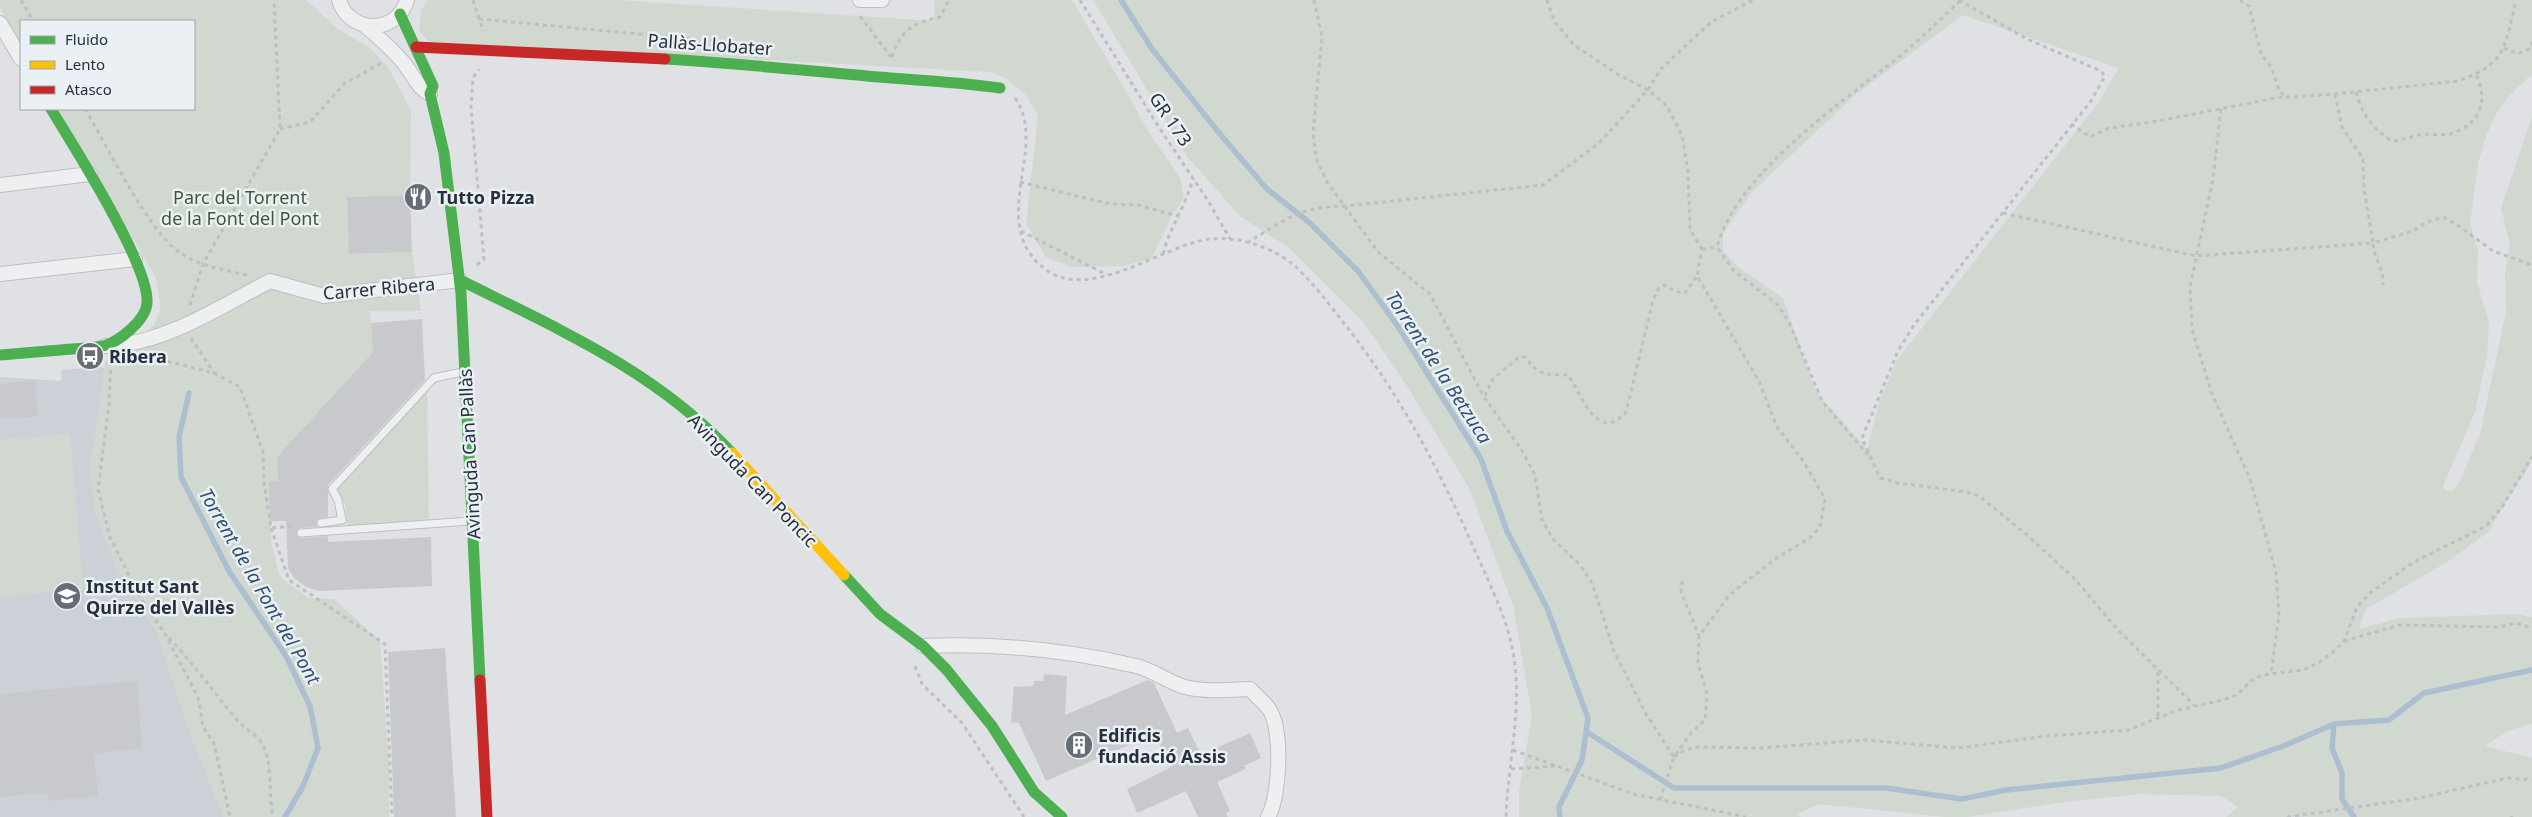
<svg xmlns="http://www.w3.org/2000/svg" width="2532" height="817" viewBox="0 0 2532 817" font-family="'Noto Sans',sans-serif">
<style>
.built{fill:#ccd1d8}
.green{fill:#d0d8cf;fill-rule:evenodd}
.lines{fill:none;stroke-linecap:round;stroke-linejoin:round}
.stream{stroke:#abbfd0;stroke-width:5.5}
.building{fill:#c7c9cc}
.lane-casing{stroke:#bdbfc2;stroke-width:9}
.street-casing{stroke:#bdbfc2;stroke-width:16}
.path{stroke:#bebfc4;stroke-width:3;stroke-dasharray:4 4;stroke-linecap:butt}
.lane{stroke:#eeeff1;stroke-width:7}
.street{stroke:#eeeff1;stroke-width:14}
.fast{stroke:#4caf50;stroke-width:11}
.slow{stroke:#ffc107;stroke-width:11}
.jam{stroke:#c62828;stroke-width:11}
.labels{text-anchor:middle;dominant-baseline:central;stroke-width:5;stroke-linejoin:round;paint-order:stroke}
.street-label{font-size:18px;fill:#252f3d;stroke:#ebf0f4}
.park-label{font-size:18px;fill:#3c5933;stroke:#ebf0f4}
.poi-label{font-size:18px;font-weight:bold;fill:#252f3d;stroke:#ebf0f4;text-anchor:start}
.water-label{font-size:19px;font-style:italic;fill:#2f5172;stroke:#ebf0f4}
</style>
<rect width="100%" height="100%" fill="#dfe1e4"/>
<path class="built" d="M99,367l9,2 6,193 42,68 33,101 35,86h-224v-440l61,4 1,-11z"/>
<path class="green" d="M0,0h306l32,29 33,20 17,18 23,43 -1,85 -63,2 2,57 63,-2 9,59h-51l3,41 -96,105 1,24h-9l2,59 6,27 4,11 28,20 25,1 46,42 9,125v51h-165l-35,-86 -33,-101 -42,-68 -20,-53 -4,-45 10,-60 5,-42c20,-12 50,-26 55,-53 1,-9 -3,-22 -4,-31l-98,-169h136v-88h-173v23l-21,-36z
M428,0h187l319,21 1,-21h137l61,103 9,19 38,56 4,20 -12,17 -20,43 -30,8 -50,1 -26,-10 -20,-33 12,-109 -13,-21 -21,-17 -14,-5 -561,-30 -10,-11 2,-21z
M1093,0h1439v74l-22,21 -14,19 -9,20 -9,29 -8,60 8,28 -1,31 12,41 -2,33 -12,56 -32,74 3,5h6l6,-6 22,-51 26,-122 -1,-38 5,-30 -9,-36 31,-92v345l-44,71 -39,29 -83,48 -7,20 40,-11 117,-4 16,3v107l-24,7 -23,15 47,12v59h-306l12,-10 -17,-11 -80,-2 -84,9 -89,14h-23l-126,-13 -22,10 4,3h-282v-26l13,-75 -19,-111 -44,-117 -58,-96 -47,-69 -76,-76 -47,-30 -53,-59zM1963,15l156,53 -20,34 -202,258 -18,43 -12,46 -51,-57 -33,-94 -46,-32 -14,-16v-16l28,-41 104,-98z
M427,390l2,136 -82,1 -1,-21 -11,-17z
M70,434l13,156 -83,6v-156z"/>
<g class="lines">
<path class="stream" d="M1121,0l31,49 68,85 47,55 43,34 48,48 39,54 84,134 26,72 40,77 41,110 -6,42 -23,47 1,10
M189,393l-10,44 2,40 48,94 57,85 24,50 8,42 -15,38 -18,31
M2334,724l-2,24 10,25v26l12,18
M1587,732l87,56h212l76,11 44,-9 215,-22 65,-23 48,-21 55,-4 35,-27 108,-23"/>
</g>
<path class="building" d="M410,195l2,57 -63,2 -2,-57z
M422,319l3,61 -97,105v32l-11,2v8l-17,1 -4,5 5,5 27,-2v6l103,-5 1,49 -113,5 -13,-4 -12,-9 -6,-10 -2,-47h-16l-1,-40h9l-1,-24 96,-105 -2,-29z
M35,380l3,36 -38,3v-35z
M445,648l11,169h-62l-6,-165z
M1044,674l23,2 -2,39 83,-35 6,3 23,50 11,-5 13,27 49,-22 11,25 -17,8 2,3 -29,13 13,29 -4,2 2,4h-30l-12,-26 -49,22 -10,-24 44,-22 -17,-33 -108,47 -27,-58 -8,-1 3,-35 19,-1 1,-5h9z
M137,681l5,67 -48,6 4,42 -49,5 -1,-8 -48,4v-103z"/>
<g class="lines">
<defs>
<path id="lane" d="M321,523l21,-3 -4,-20 -6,-11 102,-111 28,-6
M301,533l169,-12"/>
<path id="street" d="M339,0c10,34 58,35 68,0
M860,0h22
M0,23l21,36
M364,25c13,11 27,23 38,36 10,11 15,27 28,33
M0,185l90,-11
M0,274l135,-15
M105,346c58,-1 114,-39 165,-65l54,15 136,-16
M923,646c74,-3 141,3 213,20 17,4 32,16 49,21 20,5 44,3 65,2 6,7 14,13 19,20 14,20 11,88 -1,108"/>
</defs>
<use href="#lane" class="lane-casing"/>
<use href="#street" class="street-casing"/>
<path class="path" d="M21,0l12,21
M473,0l10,31
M1080,0l80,129 47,70 23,40
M1314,0l8,37 -9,96 3,25 11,24 51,70 52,42 54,103 37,52 14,26 7,45 11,19 27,26 12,18 22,68 32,63 28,43
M1547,0l7,21 20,24 45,30 29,15 19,16 15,29 6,37 2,58 12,19
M1959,0l68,39 74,32 4,5 -14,25 -177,224 -16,26 -36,87 18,40 18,5 69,9 12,4 48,39 49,45 41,49 77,76
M2240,0l9,6 12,48 10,13 9,25 5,5
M860,16l31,41
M479,19l234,22
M2504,48l14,6 13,-6 1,-7
M892,57c9,-27 20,-34 48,-40l9,-17
M2356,92c6,22 17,37 36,49 10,-1 18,-4 27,-6 10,-2 21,1 31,-1 30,-9 39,-33 26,-59
M2335,94l7,33 21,32 1,30 9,54 40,-12 14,-9 16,-5 16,9 34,25 39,14
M1015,98c34,47 -26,120 25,167 45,43 123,-21 170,-26 9,-1 19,0 27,1 20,3 43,13 58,26 20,19 38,43 55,65 53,69 91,142 126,222 14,32 31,65 37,99 10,56 -5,110 -7,165
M85,109c22,36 64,125 97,145 19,13 44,16 65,21
M2221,109l-8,70 -23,108 2,42 20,65 38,85 26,93 3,44 -8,57
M2071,124l19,13 19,-9 44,-6 123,-24 59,-4 123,-13c49,-17 47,-35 58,-81
M280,129l30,-7 34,-38 39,-22
M1020,182l90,22 28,1 40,11
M2003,213l193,43 177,-13c1,16 11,26 10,42
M1021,231l86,44
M1247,243c37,-23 54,-37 99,-37l197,-21 56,-42 49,-53 12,-20 51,-48 42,-22
M1702,249l15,-2
M1163,254c7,-28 24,-49 30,-77
M477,265l7,-6 -13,-151 2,-30 6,-9
M190,305l13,-41 77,-135 -6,-129
M191,338l23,35
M153,355l13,6 48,12 26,14 23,65 1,30 7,46 22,-2
M111,362l-2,42 -11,85 12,48 28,57 27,40 33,63 5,30 11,16 16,74
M1485,396l7,-16 27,-23h6l8,10 11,7 24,1c13,18 29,70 58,37l27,-111 6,-14 5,-2 13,7 8,1 12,-17
M1868,455l-46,-54 -33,-79 -11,-17 -45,-35 -16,-23c20,-73 120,-141 178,-187 23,-18 43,-39 65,-59
M271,528l18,52 96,64 7,173
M1682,581l-1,11 18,44
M169,638c25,26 45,55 69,83 7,8 20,14 25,24 9,16 6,52 10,72
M2344,641l56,-16 99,2 17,-4 16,5
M915,666l7,18 40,39 62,94
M2158,672v48
M1513,750l120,44 113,23
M1674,757l11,-7 13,-3 62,1 105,-8 93,8 88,-12 82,-6 50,-20 45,-10 14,-5 14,-14 11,-6 41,-5 17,-8 13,-10 11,-11 13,-34 14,-15 43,-30 72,-36 16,-19 30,-50
M1511,769l45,-3
M1660,800l14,-43 17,-24 14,-13 2,-26 -9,-31 1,-27 29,-39 11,-10 39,-30 32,-19 10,-11 5,-28 -21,-37 -27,-35 -18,-46 -62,-105 5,-27
M2287,817l132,-19 89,-20 24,2
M2510,817h3"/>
<use href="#lane" class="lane"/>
<use href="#street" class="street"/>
<path class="fast" d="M400,14l33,72 -3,8 14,59 17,140 19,387
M665,59c72,4 142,12 213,18 41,3 81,5 122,11
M460,280c98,49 196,91 272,173
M0,355c24,-2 48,-4 72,-6 10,-1 21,-1 31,-3 16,-4 43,-26 44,-43 3,-37 -74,-158 -96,-194
M844,575l36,39 43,32 23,23 46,57 42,66 28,25"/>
<path class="slow" d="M732,453l112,122"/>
<path class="jam" d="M416,47l249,12
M480,680l7,137"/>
</g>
<defs>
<symbol id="restaurant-disc" viewBox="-11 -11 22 22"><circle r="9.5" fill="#666d77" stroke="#ebf0f4"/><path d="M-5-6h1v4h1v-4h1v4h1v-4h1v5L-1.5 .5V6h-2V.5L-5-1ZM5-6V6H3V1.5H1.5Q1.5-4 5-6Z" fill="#fff"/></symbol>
<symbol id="bus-disc" viewBox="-11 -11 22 22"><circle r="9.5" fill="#666d77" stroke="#ebf0f4"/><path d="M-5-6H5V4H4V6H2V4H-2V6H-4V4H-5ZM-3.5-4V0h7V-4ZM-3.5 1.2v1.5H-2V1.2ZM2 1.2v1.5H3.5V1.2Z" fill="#fff"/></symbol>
<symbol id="school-disc" viewBox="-11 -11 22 22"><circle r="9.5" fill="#666d77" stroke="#ebf0f4"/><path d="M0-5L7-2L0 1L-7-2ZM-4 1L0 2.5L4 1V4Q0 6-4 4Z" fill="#fff"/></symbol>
<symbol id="building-disc" viewBox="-11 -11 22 22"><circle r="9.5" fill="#666d77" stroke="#ebf0f4"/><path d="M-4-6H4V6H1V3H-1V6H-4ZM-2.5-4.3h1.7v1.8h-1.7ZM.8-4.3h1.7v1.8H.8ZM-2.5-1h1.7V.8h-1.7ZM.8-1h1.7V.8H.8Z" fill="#fff"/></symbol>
</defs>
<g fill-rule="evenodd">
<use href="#restaurant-disc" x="402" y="181" width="32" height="32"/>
<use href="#bus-disc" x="74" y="340" width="32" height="32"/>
<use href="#school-disc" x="51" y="580" width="32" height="32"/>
<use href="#building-disc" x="1063" y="729" width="32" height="32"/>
</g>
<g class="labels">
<g class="street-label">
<text transform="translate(710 44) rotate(4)">Pallàs-Llobater</text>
<text transform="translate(1171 119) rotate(56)">GR 173</text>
<text transform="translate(379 288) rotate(-5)">Carrer Ribera</text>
<text transform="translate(469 454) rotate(-93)">Avinguda Can Pallàs</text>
<text transform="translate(753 480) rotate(46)">Avinguda Can Poncic</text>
</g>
<g class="park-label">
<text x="240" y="197">Parc del Torrent<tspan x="240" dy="21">de la Font del Pont</tspan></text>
</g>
<g class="poi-label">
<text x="437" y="197">Tutto Pizza</text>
<text x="109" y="356">Ribera</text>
<text x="86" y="586">Institut Sant<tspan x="86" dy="21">Quirze del Vallès</tspan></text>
<text x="1098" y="735">Edificis<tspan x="1098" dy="21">fundació Assis</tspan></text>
</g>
<g class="water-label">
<text transform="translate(1439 367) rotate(57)">Torrent de la Betzuca</text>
<text transform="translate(260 586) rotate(60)">Torrent de la Font del Pont</text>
</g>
</g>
<rect x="20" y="20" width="175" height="90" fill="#ebf0f4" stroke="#9ca3ab"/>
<rect x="30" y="36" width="25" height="8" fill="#4caf50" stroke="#9ca3ab"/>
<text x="65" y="45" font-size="15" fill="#252f3d">Fluido</text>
<rect x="30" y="61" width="25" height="8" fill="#ffc107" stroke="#9ca3ab"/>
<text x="65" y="70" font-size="15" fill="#252f3d">Lento</text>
<rect x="30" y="86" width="25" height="8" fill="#c62828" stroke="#9ca3ab"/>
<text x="65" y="95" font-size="15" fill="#252f3d">Atasco</text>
</svg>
